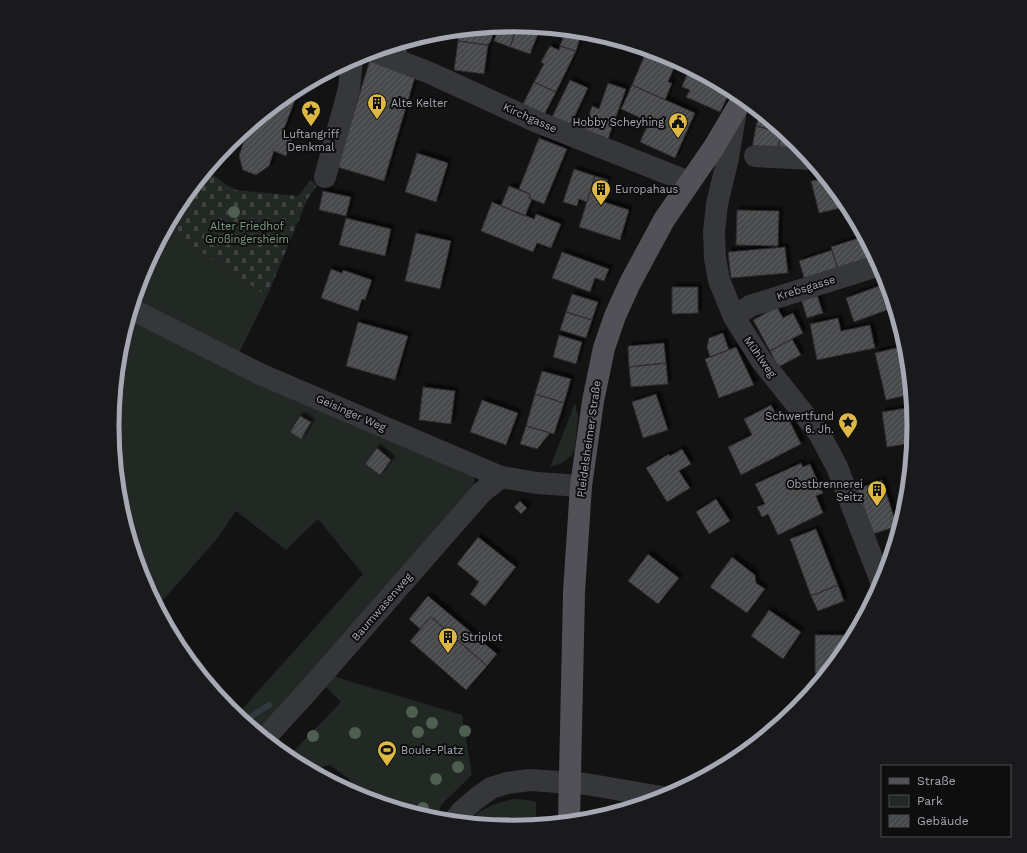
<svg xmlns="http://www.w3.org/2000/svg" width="1027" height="853" viewBox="0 0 1027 853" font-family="'Work Sans',sans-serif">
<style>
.green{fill:#222823}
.cemetery{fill:url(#cemetery-stones)}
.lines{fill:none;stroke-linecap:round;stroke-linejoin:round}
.stream{stroke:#32383f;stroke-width:6}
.building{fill:url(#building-hatch);stroke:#2d2d30;filter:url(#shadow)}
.minor{stroke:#36373b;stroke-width:22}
.major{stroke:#515157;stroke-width:22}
.tree{fill:#4e5e51}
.labels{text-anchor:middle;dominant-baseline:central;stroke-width:4;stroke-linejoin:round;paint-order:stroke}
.poi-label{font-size:11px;fill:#a6a9b3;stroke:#0e0e0f;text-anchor:start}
.street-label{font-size:11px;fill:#a6a9b3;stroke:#0e0e0f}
.park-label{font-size:11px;fill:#7f9c83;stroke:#0e0e0f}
.rim{fill:none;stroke:#a6a9b3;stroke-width:5}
</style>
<defs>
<pattern id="cemetery-stones" width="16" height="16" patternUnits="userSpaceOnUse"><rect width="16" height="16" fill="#222823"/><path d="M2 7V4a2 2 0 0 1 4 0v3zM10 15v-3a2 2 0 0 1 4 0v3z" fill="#3f4441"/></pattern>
<pattern id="building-hatch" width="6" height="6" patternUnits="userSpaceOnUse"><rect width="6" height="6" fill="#47484c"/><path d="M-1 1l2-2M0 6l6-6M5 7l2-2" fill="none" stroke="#5f6063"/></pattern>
<filter id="shadow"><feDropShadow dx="3.5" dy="-3.5" stdDeviation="1" flood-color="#0009"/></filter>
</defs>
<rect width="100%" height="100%" fill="#131314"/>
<path class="green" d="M166,228l101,68 -29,59 236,119v17l-215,244 -23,-19 127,-142 -45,-55 -32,31 -50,-39 -20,29 -59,67 -15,-27 -22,-75 -8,-79 8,-78 23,-75z
M575,403l3,13 -3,33 -4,7 -9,7 -12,4z
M329,675l133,40 10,60 -30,29 -7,16 -72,-22 -14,-19 -19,-14 -22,5 -18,-10 -19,-16 1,-2 16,15 53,-55 -19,-19z
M516,799l12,1 8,2v24l-23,2 -45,-5c10,-14 31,-22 48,-24z"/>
<path class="cemetery" d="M210,166l2,8 13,10 11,6 62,6 13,-16 6,5 -9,13 -41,98 -101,-68 14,-25z"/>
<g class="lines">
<path class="stream" d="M245,723l4,-5 20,-13"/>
</g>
<path class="building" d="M513,25l4,2 -7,20 -16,-6 5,-15z
M495,27l-4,14 -3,4 -30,-4 2,-11z
M517,27l21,7 -8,20 -20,-7z
M566,30l16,2 -6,19 -16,-5z
M407,41l-1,12 -17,-6z
M458,41l30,4 -4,29 -30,-4z
M550,46l9,4 1,-4 16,5 -20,41 -22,-10 10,-18 -3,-2z
M647,50l20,6 64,34 -11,22 -34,-15 4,-7 -8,-3 5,-13 -13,-6 -6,14 4,1 -7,17 -33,-15z
M370,60l46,14 -32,107 -47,-14z
M570,80l18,8 -18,38 -18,-9z
M534,82l22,10 -13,25 -21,-11z
M608,83l18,6 -19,53 -24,-8 9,-28 7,3z
M632,85l63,28 -20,45 -35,-16 9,-20 -28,-13z
M291,93l6,2 -15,39 10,4 -6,18 -12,-5 -5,15 -13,9 -13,-5 -4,-14 6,-18 -7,-3z
M760,112l26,21 -30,-7z
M756,126l25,6 -3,18 -26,-2z
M781,132l5,1 10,9 -1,10 -17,-2z
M539,138l28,11 -23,55 -15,-6 1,-4 -11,-5z
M417,153l31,10 -12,39 -31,-10z
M574,169l21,7 -8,26 -8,-3 -2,7 -14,-4z
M595,176l13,4 -7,21 28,9 -9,30 -41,-13z
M826,178l23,28 -30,7 -8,-32z
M509,186l21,8 -1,4 3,1 -7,17 -24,-10z
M323,191l28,6 -5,19 -27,-6z
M492,202l42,17 2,-5 25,10 -10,24 -14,-5 -4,9 -52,-21z
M737,210l42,1 -1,35 -42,-1z
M346,218l45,11 -6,27 -46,-11z
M416,233l35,8 -11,48 -35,-8z
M865,236l12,23 -37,17 -9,-29z
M785,247l3,26 -57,5 -3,-26z
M832,250l8,26 -33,11 -8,-26z
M562,252l47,17 -5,12 -9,-3 -5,14 -38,-14z
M331,269l11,4 1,-3 29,10 -7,20 -3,-1 -4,12 -37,-13z
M885,273l10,35 -8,2 -8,-24 -2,-10z
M879,286l8,24 -33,12 -8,-24z
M672,287h26v26l-26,1z
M572,294l26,8 -6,18 -26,-8z
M817,295l6,18 -16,5 -6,-19z
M777,307l6,11 10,-5 10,20 -33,18 -17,-31z
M566,312l26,8 -6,18 -26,-8z
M838,318l3,13 29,-6 5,23 -58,12 -7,-36z
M358,322l50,14 -13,44 -49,-14z
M723,333l6,17 -19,7 -3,-10 2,-9z
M559,335l23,7 -6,22 -23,-7z
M792,339l9,16 -23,12 -8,-16z
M664,343l2,20 -37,4 -1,-21z
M904,346l5,24 3,24 -26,6 -11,-47z
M736,347l18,38 -35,13 -14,-39z
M666,363l2,21 -37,3 -2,-20z
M542,371l29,8 -7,24 -29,-9z
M423,387l32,4 -4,33 -32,-4z
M535,394l29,9 -10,31 -28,-8z
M656,394l12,36 -25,8 -11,-36z
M482,400l36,13 -12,32 -36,-13z
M771,405l8,14 8,-3 14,28 -60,31 -13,-28 24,-12 -8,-16z
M913,407l2,20 -2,16 -26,4 -5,-35z
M300,416l11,6 -10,17 -11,-7z
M526,426l24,7 -13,16 -17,-5z
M377,448l14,12 -11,15 -15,-11z
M682,449l9,15 -12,7 11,17 -23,14 -21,-34 23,-14 1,2z
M801,463l2,4 7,-3 13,29 -7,3 7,17 -45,22 -10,-21 -6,3 -5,-10 8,-3 -10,-20z
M882,480l15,46 -24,8 -16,-45z
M716,499l14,22 -21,13 -13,-22z
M520,501l7,7 -6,6 -7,-7z
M816,529l22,56 -27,11 -21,-57z
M478,537l38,30 -31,39 -15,-12 9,-12 -22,-18z
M648,554l31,24 -21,26 -30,-23z
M732,557l23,18 1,8 9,6 -18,24 -37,-26z
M838,585l6,16 -26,10 -7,-15z
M428,596l69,58 -10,12 -56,-49 -11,12 -11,-10z
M769,610l32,22 -18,27 -32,-23z
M431,617l56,49 -21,24 -56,-49z
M815,635h40l-8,15 -19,24 -13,-1z"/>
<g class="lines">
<path class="minor" d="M373,51l57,22 105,48 154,61
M736,110l-8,48 -11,46 -3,28 1,26 4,22 15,37 27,43 58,73 18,34 45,117
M755,156l56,3
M325,177l24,-88 3,-29
M131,309l129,65 241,103 36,6 44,3
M734,317l16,-11 130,-41
M264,739l43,-47 175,-200 19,-15
M453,822l9,-11 15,-13 14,-10 16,-5 23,-3 56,4 81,14"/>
<path class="major" d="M569,822l5,-230 7,-106 12,-85 11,-53 11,-32 15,-33 34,-63 50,-73 29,-49"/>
</g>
<g class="tree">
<circle cx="234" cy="212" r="6"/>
<circle cx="412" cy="712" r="6"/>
<circle cx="432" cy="723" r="6"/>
<circle cx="465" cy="731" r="6"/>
<circle cx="418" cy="732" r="6"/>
<circle cx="355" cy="733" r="6"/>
<circle cx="313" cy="736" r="6"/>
<circle cx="458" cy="767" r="6"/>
<circle cx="436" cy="779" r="6"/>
<circle cx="423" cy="808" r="6"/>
</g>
<defs>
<symbol id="building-pin" viewBox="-11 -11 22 30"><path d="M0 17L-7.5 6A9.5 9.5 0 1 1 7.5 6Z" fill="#ddb842" stroke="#0e0e0f"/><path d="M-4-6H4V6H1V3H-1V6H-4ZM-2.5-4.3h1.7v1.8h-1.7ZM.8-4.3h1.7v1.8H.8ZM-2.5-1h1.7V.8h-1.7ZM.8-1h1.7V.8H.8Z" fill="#111"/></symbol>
<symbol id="sight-pin" viewBox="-11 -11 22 30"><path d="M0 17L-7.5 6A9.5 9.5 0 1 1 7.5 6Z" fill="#ddb842" stroke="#0e0e0f"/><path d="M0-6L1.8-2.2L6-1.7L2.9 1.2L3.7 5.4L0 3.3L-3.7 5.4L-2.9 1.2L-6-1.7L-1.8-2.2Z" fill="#111"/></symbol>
<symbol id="civic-pin" viewBox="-11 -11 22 30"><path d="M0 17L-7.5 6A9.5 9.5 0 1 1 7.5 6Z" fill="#ddb842" stroke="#0e0e0f"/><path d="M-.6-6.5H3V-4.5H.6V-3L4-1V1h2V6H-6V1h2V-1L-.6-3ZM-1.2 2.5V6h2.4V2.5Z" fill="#111"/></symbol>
<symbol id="stadium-pin" viewBox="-11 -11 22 30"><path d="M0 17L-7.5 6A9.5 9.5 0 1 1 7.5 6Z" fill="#ddb842" stroke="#0e0e0f"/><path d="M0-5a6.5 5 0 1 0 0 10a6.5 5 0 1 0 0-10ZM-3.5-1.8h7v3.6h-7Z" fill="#111"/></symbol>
</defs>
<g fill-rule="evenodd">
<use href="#building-pin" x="366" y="92" width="22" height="30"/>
<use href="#sight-pin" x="300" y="99" width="22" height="30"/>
<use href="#civic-pin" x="667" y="111" width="22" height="30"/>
<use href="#building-pin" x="590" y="178" width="22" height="30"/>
<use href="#sight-pin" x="837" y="411" width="22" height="30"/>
<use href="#building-pin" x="866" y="479" width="22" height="30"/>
<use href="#building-pin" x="437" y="626" width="22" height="30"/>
<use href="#stadium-pin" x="376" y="739" width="22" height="30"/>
</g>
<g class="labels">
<g class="poi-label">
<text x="391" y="103">Alte Kelter</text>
<text x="664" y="122" text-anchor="end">Hobby Scheyhing</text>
<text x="311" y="134" text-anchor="middle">Luftangriff<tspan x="311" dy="13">Denkmal</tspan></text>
<text x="615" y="189">Europahaus</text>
<text x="834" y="416" text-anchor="end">Schwertfund<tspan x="834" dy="13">6. Jh.</tspan></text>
<text x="863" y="484" text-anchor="end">Obstbrennerei<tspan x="863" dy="13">Seitz</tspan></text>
<text x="462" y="637">Striplot</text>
<text x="401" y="750">Boule-Platz</text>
</g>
<g class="street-label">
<text transform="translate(530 118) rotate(24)">Kirchgasse</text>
<text transform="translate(806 288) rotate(-17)">Krebsgasse</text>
<text transform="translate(760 357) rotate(55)">Mühlweg</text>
<text transform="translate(351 413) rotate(24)">Geisinger Weg</text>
<text transform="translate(589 439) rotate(-82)">Pleidelsheimer Straße</text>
<text transform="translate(382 607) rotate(-49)">Baumwasenweg</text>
</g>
<g class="park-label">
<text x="247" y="226">Alter Friedhof<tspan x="247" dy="13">Großingersheim</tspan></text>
</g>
</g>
<path d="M0 0H1027V853H0ZM119 426a394 394 0 1 1 788 0a394 394 0 1 1-788 0Z" fill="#1a1a1c" fill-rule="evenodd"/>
<path class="rim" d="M119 426a394 394 0 1 1 788 0a394 394 0 1 1-788 0Z"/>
<rect x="881" y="765" width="130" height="72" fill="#0e0e0f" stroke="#4b4c51"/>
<rect x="889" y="778" width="20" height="6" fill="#515157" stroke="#4b4c51"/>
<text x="917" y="785" font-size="12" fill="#a6a9b3">Straße</text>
<rect x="889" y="795" width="20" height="12" fill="#222823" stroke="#4b4c51"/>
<text x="917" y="805" font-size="12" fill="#a6a9b3">Park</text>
<rect x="889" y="815" width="20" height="12" fill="url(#building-hatch)" stroke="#4b4c51"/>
<text x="917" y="825" font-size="12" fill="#a6a9b3">Gebäude</text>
</svg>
